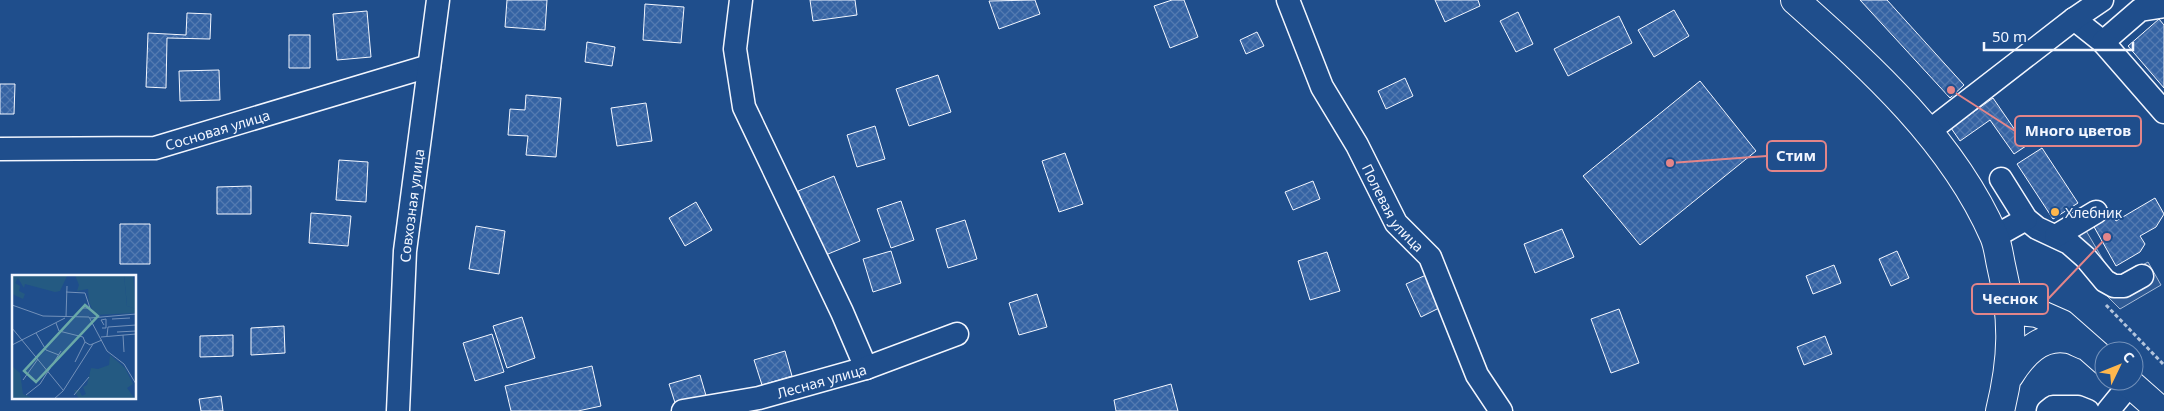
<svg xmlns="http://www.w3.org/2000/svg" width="2164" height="411" viewBox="0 0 2164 411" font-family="'Noto Sans',sans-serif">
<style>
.parking{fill:#305b95;stroke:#a8bbd7}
.building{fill:url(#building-cross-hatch);stroke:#f2f6ff}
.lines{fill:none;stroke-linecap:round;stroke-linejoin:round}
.minor-casing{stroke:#f2f6ff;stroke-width:25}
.major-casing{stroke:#f2f6ff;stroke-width:30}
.path{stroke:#b3c4dc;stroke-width:3;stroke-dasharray:4 2.5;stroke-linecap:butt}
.minor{stroke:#1f4e8c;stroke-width:22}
.major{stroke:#1f4e8c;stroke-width:28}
.poi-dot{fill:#ffb74d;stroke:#1f4e8c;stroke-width:2}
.labels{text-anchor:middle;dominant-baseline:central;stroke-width:4;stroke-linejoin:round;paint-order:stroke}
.street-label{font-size:14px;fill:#f2f6ff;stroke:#1f4e8c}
.poi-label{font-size:14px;fill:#f2f6ff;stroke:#1f4e8c;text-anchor:start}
.inset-road{fill:none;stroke:#7391ba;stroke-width:1}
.view{fill:#6aa9a8;fill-opacity:0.15;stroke:#6aa9a8;stroke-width:2.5}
.inset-edge{fill:none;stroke:#f2f6ff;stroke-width:2.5}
.leader{fill:none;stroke:#e38589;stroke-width:2}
.callout-dot{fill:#e38589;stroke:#1f4e8c;stroke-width:2}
.callout{fill:#1f4e8c;stroke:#e38589;stroke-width:2}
.callout-label{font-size:15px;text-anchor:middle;font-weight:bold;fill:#f2f6ff}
</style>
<defs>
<pattern id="building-cross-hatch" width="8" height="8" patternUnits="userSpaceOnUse" patternTransform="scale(1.25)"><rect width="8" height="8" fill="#3563a3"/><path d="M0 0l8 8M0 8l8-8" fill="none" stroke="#537ab1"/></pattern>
</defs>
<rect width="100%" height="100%" fill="#1f4e8c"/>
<path class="parking" d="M2078,217l37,63 33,-18 13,23 -41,24 -73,-73z"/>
<path class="building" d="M507,0h40l-2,30 -40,-3z
M810,0h45l2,15 -44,6z
M1035,0l5,14 -41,15 -10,-28z
M1172,0h12l14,37 -28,11 -16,-42z
M1435,0h43l2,6 -35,16z
M1860,0h27l77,85 -14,13z
M645,4l39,3 -3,36 -38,-3z
M1674,10l15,26 -35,21 -16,-27z
M367,11l4,46 -34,3 -4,-46z
M1518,12l15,32 -17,8 -16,-31z
M187,13l24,1 -1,25 -43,-1 -1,50 -20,-1 2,-54 38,2z
M1619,16l13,27 -64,33 -14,-27z
M2159,19l5,6v63l-36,-42z
M1257,32l7,14 -18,8 -6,-14z
M289,35h21v33h-21z
M587,42l28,5 -3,19 -27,-4z
M219,70l1,30 -40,1 -1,-30z
M938,75l13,37 -42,14 -13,-37z
M1405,78l8,18 -27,13 -8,-18z
M1700,81l56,70 -116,94 -57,-69z
M0,84h15l-1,30h-14z
M526,95l35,3 -5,59 -30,-2 2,-19 -20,-1 2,-26 15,1z
M1993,98l33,48 -12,8 -24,-34 -30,21 -9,-13z
M646,103l6,38 -35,5 -6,-38z
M875,126l10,33 -28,8 -10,-32z
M2042,148l36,55 -25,16 -36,-55z
M1065,153l18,51 -24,8 -17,-51z
M339,160l29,2 -2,40 -30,-2z
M834,176l26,65 -37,15 -25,-65z
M1313,181l7,18 -27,11 -8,-18z
M251,186v28h-34v-27z
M2155,198l9,16 -8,13 -16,9 5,8 -5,8 -24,14 -23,-41 19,-11 4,7z
M901,201l13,39 -23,8 -14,-39z
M696,202l16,28 -27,16 -16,-28z
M311,213l40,3 -3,30 -39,-3z
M965,220l12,39 -29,9 -12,-39z
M120,224h30v40h-30z
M476,226l29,5 -6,43 -30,-5z
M1562,229l12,28 -39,16 -11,-29z
M891,251l10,32 -28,9 -10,-33z
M1897,251l12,27 -18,8 -12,-27z
M1327,252l13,39 -30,9 -12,-39z
M1834,265l7,18 -28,11 -7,-18z
M1426,275l15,32 -20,10 -15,-33z
M1037,294l10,33 -28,8 -10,-32z
M1619,309l20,54 -28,10 -20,-54z
M522,317l13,41 -28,10 -14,-42z
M284,326l1,27 -34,2v-27z
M492,334l12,38 -29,9 -12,-38z
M233,335v21l-33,1v-21z
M1825,336l7,18 -28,11 -7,-18z
M785,351l7,25 -30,9 -8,-25z
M592,366l9,40 -23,5h-67l-6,-25z
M700,375l7,24 -30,10 -8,-25z
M1171,384l7,27h-62l-2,-11z
M221,396l2,15h-22l-2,-12z"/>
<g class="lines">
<defs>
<g id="minor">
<path d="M741,0l-6,49 9,58 98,205 24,56"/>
<path id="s1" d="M1288,0l34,87 35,58 39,78 34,34 47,118 24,36"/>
<path d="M2074,19l29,23 61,70"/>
<path d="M2103,42l37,-32 24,-4"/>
<path d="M1928,132l146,-113 28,-19"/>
<path id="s2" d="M0,149l155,-1 274,-82"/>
<path d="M2001,179l25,40 11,9 32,15 16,14 20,24 9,5h10l18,-10"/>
<path d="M2056,236l40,-24"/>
<path d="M1994,237l32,-18"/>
<path id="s3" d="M398,411l7,-160 33,-251"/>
<path id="s4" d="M683,411l76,-13 107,-30 91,-34"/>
<path d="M2048,411l5,-4h25l10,4"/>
<path d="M2108,411l22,-27"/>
</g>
<path id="major" d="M1795,0c76,68 157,140 199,236 4,9 5,20 7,29 13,54 12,93 -1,146
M2010,310l27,3 25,11 42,37
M2009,376c13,-21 31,-42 59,-37 6,1 12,5 18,7
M2127,381l34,30"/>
</defs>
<use href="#minor" class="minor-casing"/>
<use href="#major" class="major-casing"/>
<path class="path" d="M2106,305l58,60"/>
<use href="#minor" class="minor"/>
<use href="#major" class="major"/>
</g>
<circle class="poi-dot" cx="2055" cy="212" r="5"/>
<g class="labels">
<g class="street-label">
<text stroke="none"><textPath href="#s2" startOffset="220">Сосновая улица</textPath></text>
<text stroke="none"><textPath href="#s3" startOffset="206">Совхозная улица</textPath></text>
<text stroke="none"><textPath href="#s1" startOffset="234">Полевая улица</textPath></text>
<text stroke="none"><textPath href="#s4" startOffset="142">Лесная улица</textPath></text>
</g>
<g class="poi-label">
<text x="2065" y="212">Хлебник</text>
</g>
</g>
<g transform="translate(12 275)">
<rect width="124" height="124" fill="#1f4e8c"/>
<path d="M112,0h9l3,34 -9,-3z" fill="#245a82"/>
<path d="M0,0h58l-3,1 -7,15 -5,1 -30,-8 -1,4 -6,-10 -3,5 5,3 -1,5 6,3 -2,5 -11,-5zM63,0h49l3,31 9,3v4l-41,2 -6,-13 -1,-13 -11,2 2,-6zM98,80l15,13 8,16 -6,4 8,11h-56l-5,-9h5l3,6 4,-2 -3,-7 4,-2 4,-17 7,1 11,-4z" fill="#245a82"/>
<path d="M0,91l8,7 3,21 11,5h-22z" fill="#245a82"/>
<path class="inset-road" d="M54,17l19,1 5,15h-7M0,30l31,11 46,1 18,34 17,13 12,20M54,42l1,-31M78,43l46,-4M100,44l18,-1M44,48l3,8 24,6 2,5M0,53l51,62M90,53h4v-9l-5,1 3,5M105,57l19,-1M24,58l10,17 13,5M111,60l1,17M95,61l1,-9 28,-2M89,62l35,-3M0,70l53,-27M63,87l10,-20 5,3 12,-5M11,105l15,-21M14,120l14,-11 21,-33M62,120l15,-18M42,124l9,-8 30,-47"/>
<path class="view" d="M73,30l13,11 -62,66 -12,-11z"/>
<rect width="124" height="124" class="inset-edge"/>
</g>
<path class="leader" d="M1951 90L2015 131M1670 163L1767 156M2107 237L2048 299"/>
<g class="callout-dot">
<circle cx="1951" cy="90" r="5"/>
<circle cx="1670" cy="163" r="5"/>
<circle cx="2107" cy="237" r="5"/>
</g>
<g class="callout">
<rect x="2015" y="116" width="126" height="30" rx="5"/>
<rect x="1767" y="141" width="59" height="30" rx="5"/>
<rect x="1972" y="284" width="76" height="30" rx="5"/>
</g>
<g class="callout-label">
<text x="2078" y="136">Много цветов</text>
<text x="1796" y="161">Стим</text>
<text x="2010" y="304">Чеснок</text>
</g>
<g transform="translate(2119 366) rotate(47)"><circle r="24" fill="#1f4e8c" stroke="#7391ba"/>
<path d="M0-4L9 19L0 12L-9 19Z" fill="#ffb74d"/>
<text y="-8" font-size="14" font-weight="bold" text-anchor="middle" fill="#f2f6ff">С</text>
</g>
<path d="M1984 42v8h149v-8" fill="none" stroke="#f2f6ff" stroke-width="2.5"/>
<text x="1992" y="42" font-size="15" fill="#f2f6ff" stroke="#1f4e8c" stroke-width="4" paint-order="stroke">50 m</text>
</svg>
